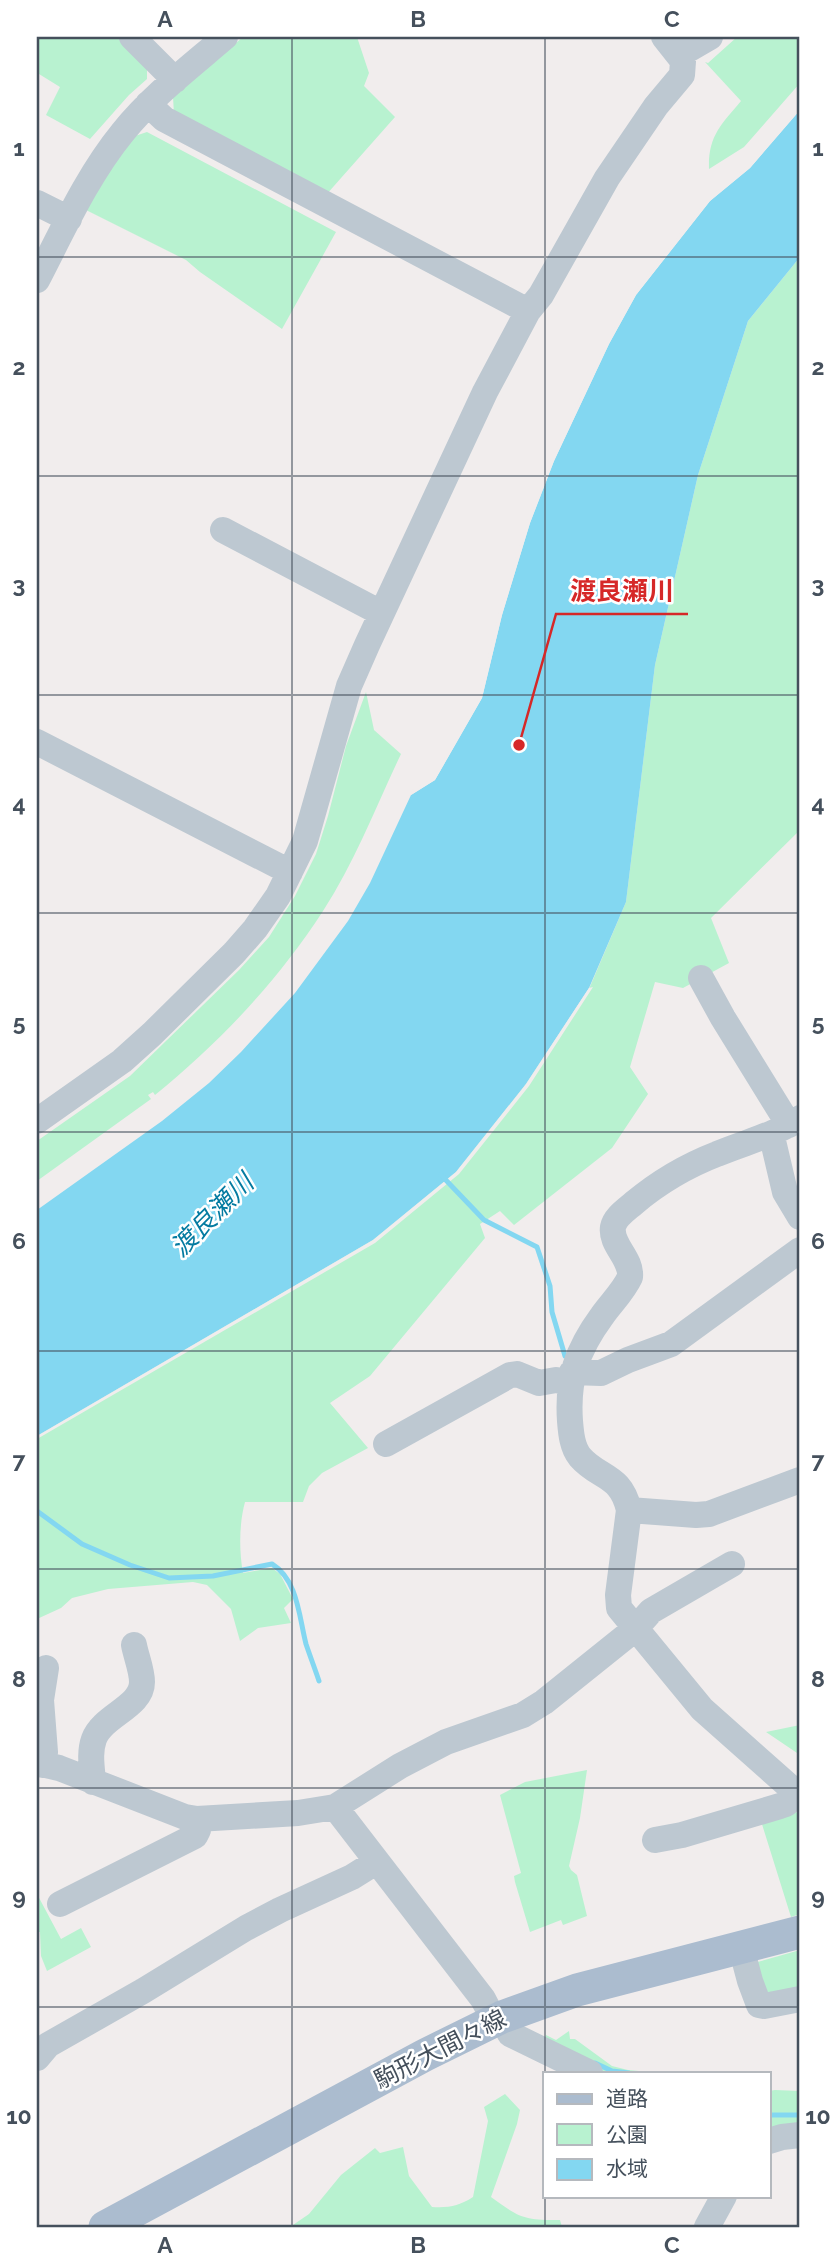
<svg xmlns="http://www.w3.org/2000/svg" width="837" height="2264" viewBox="0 0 837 2264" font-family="Raleway,'Noto Sans JP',sans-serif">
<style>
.green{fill:#b8f2d0}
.water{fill:#83d7f1}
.pier{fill:#f1eded}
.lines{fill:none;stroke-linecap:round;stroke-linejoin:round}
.stream{stroke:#83d7f1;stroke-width:5}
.minor{stroke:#bdc8d1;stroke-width:26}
.major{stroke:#abbccf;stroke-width:33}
.grid{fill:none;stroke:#45505c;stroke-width:2;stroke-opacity:0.55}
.labels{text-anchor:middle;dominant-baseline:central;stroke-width:5;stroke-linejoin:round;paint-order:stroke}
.street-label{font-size:24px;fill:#45505c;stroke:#fff}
.water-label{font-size:26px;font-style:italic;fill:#047ba1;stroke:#fff}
.leader{fill:none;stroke:#d62828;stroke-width:2.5}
.callout-dot{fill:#d62828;stroke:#fff;stroke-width:2.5}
.callout-label{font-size:26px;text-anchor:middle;font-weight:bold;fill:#d62828;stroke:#fff;stroke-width:5;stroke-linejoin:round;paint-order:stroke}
.neatline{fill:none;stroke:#45505c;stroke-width:2.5}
.grid-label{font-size:23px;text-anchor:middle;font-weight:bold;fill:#45505c}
</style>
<rect width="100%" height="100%" fill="#f1eded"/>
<path class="green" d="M37,37h82l28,29v13l-18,16 -39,44 -44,-24 14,-28 -21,-13 -2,2z
M243,37h114l12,36 -5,13 31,31 -69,78 -152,-81 -1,-17z
M737,37h63v46l-56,64 -35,22c-1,-33 12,-44 32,-68l-36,-39 3,1z
M147,132l189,100 -54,97 -82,-57 -14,-12 -100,-50 25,-42 24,-32z
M800,257v573l-89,88 18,45 -46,25 -28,-6 -25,85 18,27 -36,54 -98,77 -14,-14 -20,13 5,14 -115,138 -40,27 38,45 -46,25 -13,13 -6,16h-58c-6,22 -6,49 -2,71l29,-5 8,6 13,25 -9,9 7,15 -33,5 -18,13 -9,-32 -24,-24 -14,-3 -85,7 -36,9 -11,10 -24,11v-183l336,-196 83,-68 70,-88 63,-95 37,-87 29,-237 43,-190 50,-154z
M366,692l8,38 27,24c-25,52 -46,108 -78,157 -46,71 -103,131 -168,184l-2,-3 -5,3 3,4 -114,82v-40l93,-65 109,-106 30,-33 26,-41 21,-42 12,-38 18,-70z
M800,1725v30l-34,-23z
M587,1770l-7,48 -11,48 2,4 6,5 10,41 -24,9 -2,-5 -31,12 -15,-50 -1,-6 7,-3 -21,-78 25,-13z
M795,1812l5,1v101l-9,3 -30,-96z
M37,1894l24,45 20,-11 10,19 -44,24 -6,-15 -1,-24h-3z
M800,1950v43l-38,8 -8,-38z
M569,2031l1,8h5l37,27 16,4 33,3h-72l-47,-28 4,-10 10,5z
M775,2090l25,1v37l-31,5v-42z
M505,2094l15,16 -3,14 -26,73c29,21 32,23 69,23l2,7h-272l19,-13 32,-39 34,-27 5,5 23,-6 6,29 23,31c17,1 27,-1 41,-10l15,-76 -4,-14z"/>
<path class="water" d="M800,110v147l-52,64 -50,154 -43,190 -29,237 -37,86 -63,96 -70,88 -83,68 -336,196v-226l125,-89 47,-38 32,-31 54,-59 53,-72 22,-38 41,-88 24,-15 47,-82 20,-83 28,-92 24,-62 55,-117 27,-49 74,-94 40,-33z"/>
<path class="pier" d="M800,106v4l-50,58 -40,33 -74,94 -27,49 -55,117 -24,62 -28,92 -20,83 -47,82 -24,15 1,-5 21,-12 46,-81 19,-83 29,-93 24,-62 55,-116 27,-50 75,-95 40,-33z
M593,987l-64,99 -70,88 -84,69 -338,196v-3l336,-196 83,-68 70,-88 63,-96z"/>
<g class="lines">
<path class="stream" d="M441,1175l43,45 53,27 13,39 2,26 13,44
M37,1511l45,33 48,21 39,13 44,-2 59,-12c26,16 27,53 34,80 4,12 9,25 13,37
M595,2063l17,8 17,2
M769,2115h31"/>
<path class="minor" d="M132,37l43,43
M679,55l31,-18
M148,104l16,15 364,192
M37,203l32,16
M37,280c26,-50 50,-104 86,-148 29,-36 67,-65 102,-95
M223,530l158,83
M37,742l253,130
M701,978l22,40 66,107
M800,1118c-29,19 -52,23 -83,36 -31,12 -58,28 -83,49 -8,7 -19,14 -21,24 -3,18 19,31 17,50 -7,15 -19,26 -28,39 -25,34 -35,63 -32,105 1,12 2,26 10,36 19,22 41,17 49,53l-11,85 1,13 83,101 98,87
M37,1121l85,-60 30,-27 82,-81 21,-24 23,-33 27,-55 44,-155 18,-41 118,-253 43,-81 13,-16 66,-117 49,-72 26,-31 1,-14 -19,-24
M769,1136l4,5 12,51 15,25
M572,1372l29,1 27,-13 43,-16 129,-94
M386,1444l124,-69 7,-1 22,9 17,-3 15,3
M629,1510l67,5 13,-1 91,-34
M37,1763l22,5 126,49 12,2 101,-6 37,-6 65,-41 46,-24 77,-27 21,-13 91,-73 16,-18 81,-47
M43,1765l2,-13 -4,-52 5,-32
M93,1782c-1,-15 -4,-29 1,-43 9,-24 48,-32 48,-57 0,-12 -6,-26 -8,-37
M335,1807l148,192 11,21
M655,1840l27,-5 98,-29 6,-2 12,-11
M60,1904l135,-68 3,-6 -1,-11
M741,1947l9,34 9,24 5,1 36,-7
M502,2017l8,17 80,39
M37,2058l11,-13 95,-54 103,-63 34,-18 72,-33 24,-15
M769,2141l13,-4 18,-2
M707,2227l17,-31"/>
<path class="major" d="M105,2227l320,-172 77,-38 75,-27 223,-58"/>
</g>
<path class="grid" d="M292,37v2190M545,37v2036M37,257h763M37,476h763M37,695h763M37,913h763M37,1132h763M37,1351h763M37,1569h763M37,1788h763M37,2007h763M545,2196v31"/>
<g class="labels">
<g class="street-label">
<text transform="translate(440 2049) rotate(-27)">駒形大間々線</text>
</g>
<g class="water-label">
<text transform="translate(212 1215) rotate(-45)">渡良瀬川</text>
</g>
</g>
<path class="leader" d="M519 745L556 614H688"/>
<circle class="callout-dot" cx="519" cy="745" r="7"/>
<g class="callout-label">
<text x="622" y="600">渡良瀬川</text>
</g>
<rect width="837" height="2264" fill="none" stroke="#ffffff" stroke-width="77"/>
<rect x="543" y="2072" width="228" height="126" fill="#ffffff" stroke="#b5b9be" stroke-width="2"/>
<rect x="557" y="2094" width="35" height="10" fill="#abbccf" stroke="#b5b9be" stroke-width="2"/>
<text x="606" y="2106" font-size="21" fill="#45505c">道路</text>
<rect x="557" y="2124" width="35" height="21" fill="#b8f2d0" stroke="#b5b9be" stroke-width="2"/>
<text x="606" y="2142" font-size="21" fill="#45505c">公園</text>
<rect x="557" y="2159" width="35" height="21" fill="#83d7f1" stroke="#b5b9be" stroke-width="2"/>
<text x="606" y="2176" font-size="21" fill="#45505c">水域</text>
<rect x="38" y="38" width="760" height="2188" class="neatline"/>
<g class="grid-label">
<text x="165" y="27">A</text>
<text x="418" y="27">B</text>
<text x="672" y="27">C</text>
<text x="19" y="156">1</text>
<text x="818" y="156">1</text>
<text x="19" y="375">2</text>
<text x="818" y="375">2</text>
<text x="19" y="593">3</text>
<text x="818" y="593">3</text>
<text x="19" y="812">4</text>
<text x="818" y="812">4</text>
<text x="19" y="1031">5</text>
<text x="818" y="1031">5</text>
<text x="19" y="1249">6</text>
<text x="818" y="1249">6</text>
<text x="19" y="1468">7</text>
<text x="818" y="1468">7</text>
<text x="19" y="1687">8</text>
<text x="818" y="1687">8</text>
<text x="19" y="1905">9</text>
<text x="818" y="1905">9</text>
<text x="19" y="2124">10</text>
<text x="818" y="2124">10</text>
<text x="165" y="2253">A</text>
<text x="418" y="2253">B</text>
<text x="672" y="2253">C</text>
</g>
</svg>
